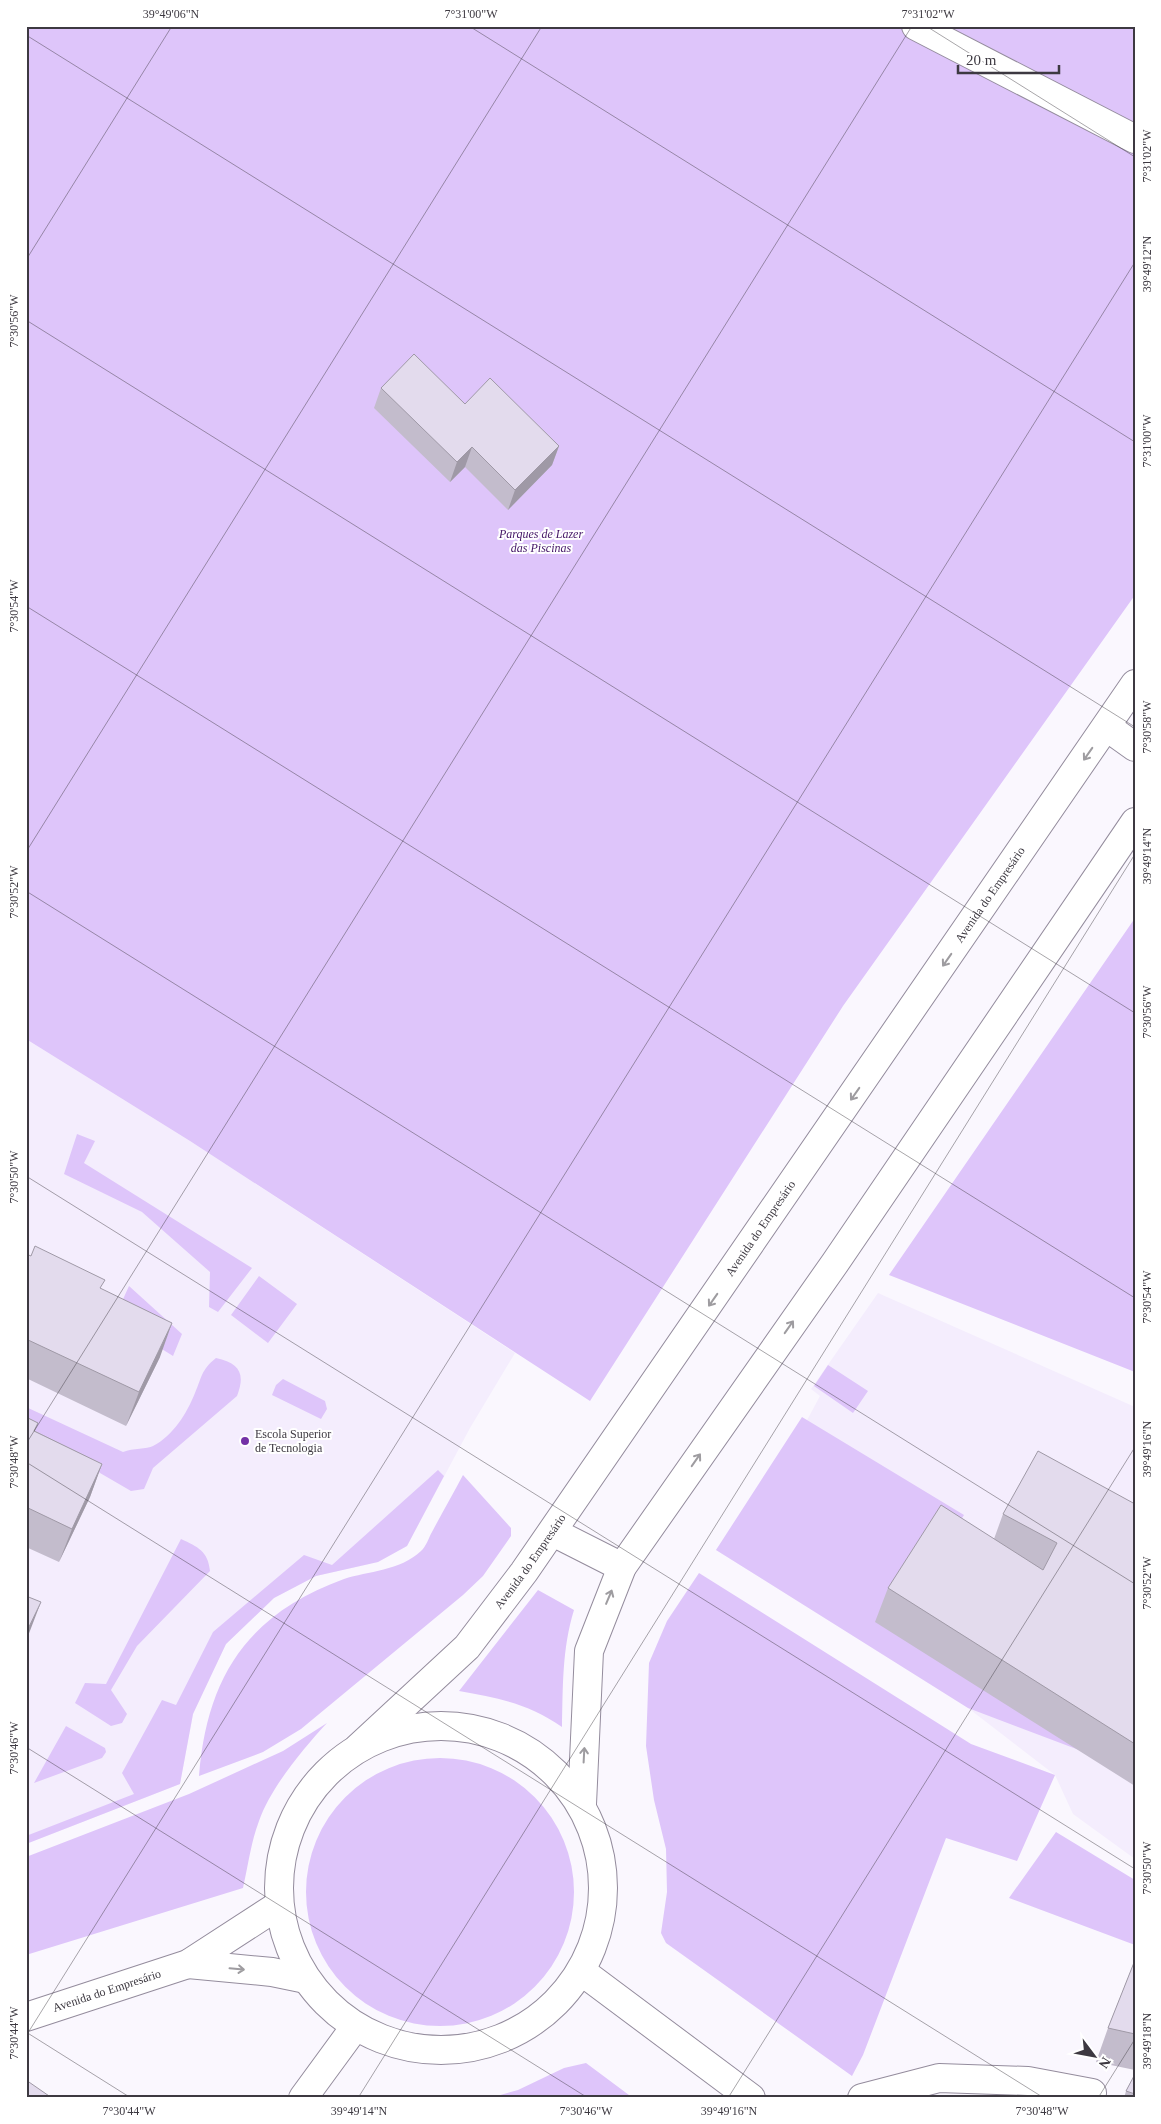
<svg xmlns="http://www.w3.org/2000/svg" width="1161" height="2124" viewBox="0 0 1161 2124" font-family="Georgia,serif">
<style>
.built{fill:#f4edfd}
.green{fill:#dec5fa}
.lines{fill:none;stroke-linecap:round;stroke-linejoin:round}
.minor-casing{stroke:#948c9d;stroke-width:30}
.minor{stroke:#fff;stroke-width:28}
.wall{fill:#c3bccc}
.shaded-wall{fill:#9f99a6}
.building{fill:#e3dbed;stroke:#9f99a6}
.oneway{stroke:#9e9ca0}
.ticks{fill:none;stroke:#3d3941;stroke-width:1;stroke-opacity:0.45}
.poi-dot{fill:#7331a6;stroke:#fff;stroke-width:2}
.labels{text-anchor:middle;dominant-baseline:central;stroke-width:4;stroke-linejoin:round;paint-order:stroke}
.park-label{font-size:12px;font-style:italic;fill:#431466;stroke:#fff}
.street-label{font-size:12px;fill:#3d3941;stroke:#fff}
.poi-label{font-size:12px;fill:#3d3941;stroke:#fff;text-anchor:start}
.neatline{fill:none;stroke:#3d3941;stroke-width:2}
.ticks-label{font-size:12px;text-anchor:middle;fill:#3d3941}
</style>
<rect width="100%" height="100%" fill="#faf7fe"/>
<path class="built" d="M26,1039l164,102 325,212 -45,75 -63,118 -29,16 -62,14 -42,22 -48,46 -32,65 -14,75 -154,60z
M878,1293l257,114v452l-62,-45 -18,-39 -87,-67 -252,-158 82,-113 22,-41 -9,-7z"/>
<path class="green" d="M26,26h1109v569l-292,411 -253,395 -400,-260 -164,-102z
M1135,918v454l-246,-97z
M77,1134l18,7 -11,22 168,105 -34,44 -9,-5 1,-35 -68,-60 -78,-38z
M259,1276l38,28 -29,39 -37,-28z
M129,1286l53,48 -9,22 -59,-37z
M216,1358c23,5 30,15 21,38l-84,72 -9,21 -13,2 -105,-61v-23l97,45c10,-4 24,-3 30,-6 20,-10 34,-33 42,-53 7,-16 6,-23 21,-35z
M828,1365l40,26 -15,22 -39,-27z
M283,1379l42,22 2,8 -6,10 -49,-24 4,-10z
M802,1417l162,98 -21,33 136,202 -111,-42 -252,-158z
M438,1470l6,6 -37,70 -29,16 -62,14 -42,22 -48,46 -33,70 -13,70 -154,60v-8l108,-42 -12,-21 40,-73 14,5 37,-73 91,-77 28,10z
M463,1475l48,53v8l-28,40 -20,19 -162,134 -38,23 -64,24c8,-100 49,-162 145,-197 24,-8 56,-8 77,-28 5,-4 8,-14 11,-19 10,-19 21,-38 31,-57z
M181,1539c17,8 27,12 29,32l-73,75 -26,44 16,24 -5,9 -11,3 -36,-23 10,-20 21,1z
M699,1573l272,171 84,31 -38,86 -71,-23 -83,217 -11,21 -186,-133 -5,-10 6,-41 -1,-43 -12,-49 -8,-54 3,-83 18,-42z
M538,1590l36,20c-12,39 -11,77 -12,117 -33,-23 -63,-29 -103,-36z
M327,1723c-24,26 -56,64 -68,98 -8,21 -11,45 -16,67l-217,67v-98l163,-63 94,-43z
M66,1726l39,22 1,4 -4,6 -68,25z
M306 1892a134 134 0 1 1 268 0a134 134 0 1 1-268 0Z
M1056,1832l79,48v65l-126,-47z
M586,2063l47,35h-143l28,-8 46,-22z"/>
<g class="lines">
<defs>
<g id="minor">
<path d="M916,26l219,113"/>
<path d="M1107,727l28,20"/>
<path d="M553,1532l69,35"/>
<circle cx="441" cy="1888" r="162"/>
<path id="s1" d="M358,1748l109,-101 57,-75 611,-888"/>
<path d="M582,1804l7,-153 33,-84 213,-304 300,-441"/>
<path d="M188,1964l84,8 34,7"/>
<path d="M581,1971l170,127"/>
<path id="s2" d="M26,2017l162,-53 91,-59"/>
<path d="M303,2098l52,-71"/>
<path d="M862,2098l77,-20 89,3 64,12"/>
</g>
</defs>
<use href="#minor" class="minor-casing"/>
<use href="#minor" class="minor"/>
</g>
<path class="wall" d="M381,388l84,16 94,42 -7,19 -44,45 -43,-43 -15,15 -76,-74z
M26,1254l76,35 58,68 -34,69 -100,-48z
M26,1417l12,6 -3,8 67,33 -12,33 -31,65 -33,-15z
M1135,1504v282l-260,-164 13,-34 106,-49 9,-25z
M1135,1960v110l-39,-8 12,-34z
M1135,2074v24h-11l2,-7z"/>
<path class="shaded-wall" d="M559,446l-7,19 -44,45 7,-20z
M472,447l-7,20 -15,15 7,-20z
M172,1323l-12,34 -34,69 13,-34z
M102,1464l-12,33 -31,65 13,-33z
M41,1602l-13,34 -2,5v-8z"/>
<path class="building" d="M414,354l51,50 25,-26 69,68 -44,44 -43,-43 -15,15 -76,-74z
M35,1246l70,34 -5,8 72,35 -33,69 -113,-53v-85l5,2z
M26,1417l12,6 -4,8 68,33 -30,65 -46,-22z
M1038,1451l97,53v240l-247,-156 53,-83 102,65 14,-27 -54,-29z
M26,1596l15,6 -15,31z
M1135,1960v74l-27,-6z
M1135,2074v20l-9,-3z
M26,2080l26,18h-26z"/>
<defs><path id="oneway-shaft" d="M-6 0H5M1.5-3L5.5 0L1.5 3" fill="none" stroke-width="1.6" stroke-linecap="round" stroke-linejoin="round" transform="scale(1.25)"/></defs>
<g class="oneway">
<use href="#oneway-shaft" transform="translate(1088 754) rotate(125)"/>
<use href="#oneway-shaft" transform="translate(947 960) rotate(125)"/>
<use href="#oneway-shaft" transform="translate(855 1094) rotate(125)"/>
<use href="#oneway-shaft" transform="translate(713 1300) rotate(125)"/>
<use href="#oneway-shaft" transform="translate(789 1327) rotate(-55)"/>
<use href="#oneway-shaft" transform="translate(696 1460) rotate(-55)"/>
<use href="#oneway-shaft" transform="translate(609 1597) rotate(-67)"/>
<use href="#oneway-shaft" transform="translate(584 1755) rotate(-87)"/>
<use href="#oneway-shaft" transform="translate(237 1969) rotate(5)"/>
</g>
<path class="ticks" d="M469,26l666,416M926,26l209,131M26,35l1109,692M26,260l146,-234M26,320l1109,693M26,606l1109,692M26,852l516,-826M26,891l1109,693M26,1176l1109,693M26,1444l886,-1418M26,1462l1018,636M26,1747l562,351M26,2032l105,66M26,2036l1109,-1774M358,2098l777,-1244M728,2098l407,-651M1098,2098l37,-59"/>
<circle class="poi-dot" cx="245" cy="1441" r="5"/>
<g class="labels">
<g class="park-label">
<text x="541" y="534">Parques de Lazer<tspan x="541" dy="14">das Piscinas</tspan></text>
</g>
<g class="street-label">
<text stroke="none"><textPath href="#s1" startOffset="1065">Avenida do Empresário</textPath></text>
<text stroke="none"><textPath href="#s1" startOffset="660">Avenida do Empresário</textPath></text>
<text stroke="none"><textPath href="#s1" startOffset="255">Avenida do Empresário</textPath></text>
<text stroke="none"><textPath href="#s2" startOffset="85">Avenida do Empresário</textPath></text>
</g>
<g class="poi-label">
<text x="255" y="1434">Escola Superior<tspan x="255" dy="14">de Tecnologia</tspan></text>
</g>
</g>
<rect width="1161" height="2124" fill="none" stroke="#ffffff" stroke-width="55"/>
<g transform="translate(1094 2056) rotate(122)" stroke="#ffffff" stroke-width="4" paint-order="stroke">
<path d="M0-4L9 19L0 12L-9 19Z" fill="#3d3941"/>
<text y="-8" font-size="14" font-weight="bold" text-anchor="middle" fill="#3d3941">N</text>
</g>
<path d="M958 65v8h101v-8" fill="none" stroke="#3d3941" stroke-width="2.5"/>
<text x="966" y="65" font-size="15" fill="#3d3941" stroke="#ffffff" stroke-width="4" paint-order="stroke">20 m</text>
<rect x="28" y="28" width="1106" height="2068" class="neatline"/>
<g class="ticks-label">
<text x="171" y="18">39°49'06"N</text>
<text x="471" y="18">7°31'00"W</text>
<text x="928" y="18">7°31'02"W</text>
<text transform="translate(1147 156) rotate(-90)" y="4">7°31'02"W</text>
<text transform="translate(1147 264) rotate(-90)" y="4">39°49'12"N</text>
<text transform="translate(14 321) rotate(-90)" y="4">7°30'56"W</text>
<text transform="translate(1147 441) rotate(-90)" y="4">7°31'00"W</text>
<text transform="translate(14 606) rotate(-90)" y="4">7°30'54"W</text>
<text transform="translate(1147 727) rotate(-90)" y="4">7°30'58"W</text>
<text transform="translate(1147 856) rotate(-90)" y="4">39°49'14"N</text>
<text transform="translate(14 892) rotate(-90)" y="4">7°30'52"W</text>
<text transform="translate(1147 1012) rotate(-90)" y="4">7°30'56"W</text>
<text transform="translate(14 1177) rotate(-90)" y="4">7°30'50"W</text>
<text transform="translate(1147 1297) rotate(-90)" y="4">7°30'54"W</text>
<text transform="translate(1147 1449) rotate(-90)" y="4">39°49'16"N</text>
<text transform="translate(14 1462) rotate(-90)" y="4">7°30'48"W</text>
<text transform="translate(1147 1583) rotate(-90)" y="4">7°30'52"W</text>
<text transform="translate(14 1748) rotate(-90)" y="4">7°30'46"W</text>
<text transform="translate(1147 1868) rotate(-90)" y="4">7°30'50"W</text>
<text transform="translate(14 2033) rotate(-90)" y="4">7°30'44"W</text>
<text transform="translate(1147 2041) rotate(-90)" y="4">39°49'18"N</text>
<text x="129" y="2115">7°30'44"W</text>
<text x="359" y="2115">39°49'14"N</text>
<text x="586" y="2115">7°30'46"W</text>
<text x="729" y="2115">39°49'16"N</text>
<text x="1042" y="2115">7°30'48"W</text>
</g>
</svg>
